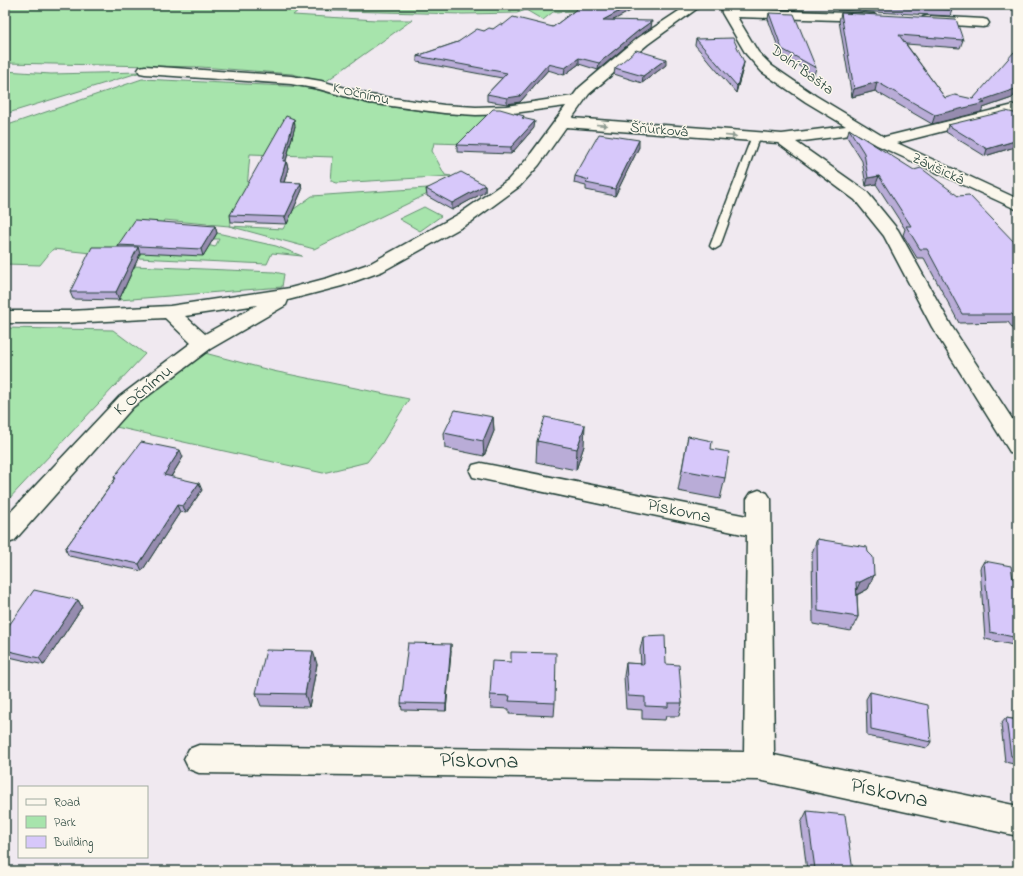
<svg xmlns="http://www.w3.org/2000/svg" width="1023" height="876" viewBox="0 0 1023 876" font-family="'Indie Flower',sans-serif">
<style>
.green{fill:#a7e4ac;stroke:#639070}
.lines{fill:none;stroke-linecap:round;stroke-linejoin:round}
.service-casing{stroke:#1f3d34;stroke-width:3}
.minor-casing{stroke:#1f3d34;stroke-width:3}
.service{fill:#fbf7ec;fill-rule:evenodd}
.minor{fill:#fbf7ec;fill-rule:evenodd}
.wall{fill:#b9acd7;stroke:#1f3d34}
.shaded-wall{fill:#968caf;stroke:#1f3d34}
.building{fill:#d7c8fa;stroke:#1f3d34}
.oneway{fill:#8d9a90}
.labels{text-anchor:middle;dominant-baseline:central;stroke-width:3;stroke-linejoin:round;paint-order:stroke}
.far-street-label{font-size:15px;fill:#1f3d34;stroke:#fbf7ec}
.street-label{font-size:18px;fill:#1f3d34;stroke:#fbf7ec}
.near-street-label{font-size:22px;fill:#1f3d34;stroke:#fbf7ec}
</style>
<rect width="100%" height="100%" fill="#f0e9f0"/>
<filter id="ink" filterUnits="userSpaceOnUse"><feTurbulence type="fractalNoise" baseFrequency=".025" numOctaves="2"/><feDisplacementMap in="SourceGraphic" scale="8" xChannelSelector="R" yChannelSelector="G"/><feConvolveMatrix kernelMatrix="1 2 1 2 8 2 1 2 1" color-interpolation-filters="sRGB"/></filter>
<g filter="url(#ink)">
<path class="green" d="M5,5h573l24,5 -49,2 -10,8 -17,-10 -9,3 -54,1 -164,-4 -6,5 83,5h36l-87,62 -33,-8 -91,-7 -196,-4z
M5,71l46,3 90,-2 -136,42z
M142,79l164,8 64,17 76,10 53,1 -34,29 -31,-1 -2,8 13,24 6,1 -114,7 -6,-2 2,-24 -83,-3 -3,34 -18,38 54,3 11,-20 18,-13 130,-9 -128,62 -85,-23 -65,-6 -4,12 55,15 4,-8h-5l3,-6 59,13 26,10 -30,-3 -5,11 -129,-6 -85,-9 -13,16 -35,-1v-138z
M424,207l17,9 -21,15 -21,-12z
M133,266l141,6 10,2 -2,13 -163,13 11,-24z
M5,328l108,2 32,24 -140,149z
M201,352l72,19 136,28 -27,44 -15,19 -44,11 -207,-46 -2,-5z"/>
<g class="lines">
<defs>
<path id="service" d="M752,136h6l1,2 -39,108 -5,3 -3,-1 -2,-2z"/>
<path id="minor" d="M688,5h14l-54,39 -59,50 -17,24 210,16 64,-8 -40,-24 -44,-30 -16,-18 -24,-41 -1,-8h12l1,4 140,5 2,3 -2,3 -4,1 -133,-4 21,35 14,14 44,30 68,41 134,-33v8l-121,31 121,56v11l-141,-65 -19,-11 -62,8 71,50 31,38 54,97 66,101v26l-8,-2 -78,-125 -48,-91 -29,-36 -77,-57 -212,-16 -27,38 -19,21 -49,36 -88,49 -41,15 -54,14 -2,5 -76,44 -77,58 -119,134 -9,3v-26l114,-121 72,-54 -26,-25 -96,5h-64v-12h64l101,-5 120,-18 38,-10 43,-15 88,-49 49,-34 19,-21 39,-53 -60,8 -30,1 -32,-2 -75,-10 -50,-14 -28,-5 -146,-10 -5,-1 -2,-3 2,-3 5,-1 146,10 30,5 49,14 74,10 32,2 30,-1 67,-10 6,-8 59,-50zM257,305l-52,29 -20,-18z
M927,16l56,3 4,1 2,3 -2,3 -4,1 -60,-4 -2,-3 2,-3z
M481,463l266,53v-17l4,-6 8,-3 8,3 4,6 3,256 244,51v30l-259,-56 -560,-7 -10,-4 -5,-10 5,-10 10,-4 545,7 3,-217 -274,-58 -3,-6 3,-6z"/>
</defs>
<use href="#service" class="service-casing"/>
<use href="#minor" class="minor-casing"/>
<use href="#service" class="service"/>
<use href="#minor" class="minor"/>
</g>
<path class="wall" d="M582,5h60l-29,15 38,8 -14,9 -39,33 -19,-6 -15,11 -16,-5 -28,32 -13,2 -20,-3v-7l15,-16 -85,-16v-6l41,-14 26,-11 9,-2 10,-4 50,2z
M764,5h27l-1,4 -26,-1z
M837,5h113l2,5 -2,6 -113,-6z
M769,13l47,55 -2,7 -33,-20 -13,-36z
M841,13l122,27 -3,8 -54,-4 39,54 28,1 45,-47v39l-6,7 -29,10 -2,4 -49,12 -57,-33 -23,6 -13,-76z
M696,39l48,23 -1,6 -7,25 -41,-48z
M666,65l-24,18 -28,-9 1,-6z
M1018,114v32l-33,10 -39,-24 2,-7z
M524,116v3l10,9 -23,26 -54,-2v-7z
M295,126l-9,35 2,7 -4,15h17l1,7 -15,34 -56,-2 -1,-7z
M849,129l169,117v89l-10,-13 -49,1 -35,-65h-7l-14,-23 2,-6 -29,-45 -10,2 -4,-25 -15,-24z
M639,147l-24,49 -29,-6v-4l-12,-3 1,-7z
M485,185v7l-33,18 -25,-14 -1,-7z
M215,226l2,7 -14,23 -63,-3v1l-21,46 -46,-1 -3,-7 49,-45 -1,-2z
M493,417l1,14 -10,25 -39,-8 -1,-15z
M688,436l23,13 14,29 -5,21 -42,-8z
M537,441l47,5 -8,24 -40,-8z
M183,457l-12,20 31,13 -16,23 -6,-1 -38,59 -73,-15 -4,-7 50,-70 -1,-2z
M817,539l51,13 6,23 -6,14 -11,6 1,22 -7,14 -38,-7 -1,-71z
M984,561l29,18 5,1v66l-33,-7 -5,-71z
M78,600l4,7 -38,58 -39,-9v-25z
M643,637l23,27 16,39 -3,13h-13l-1,4 -23,-1v-9l-16,-1 -2,-33 2,-13 15,1 -1,-14z
M451,651l-5,60 -44,-1 -1,-7z
M511,662l44,41 -1,13 -45,-2v-5l-18,-1 -1,-13z
M317,664l-8,43 -48,-1 -5,-13z
M870,692l61,50 -4,6 -60,-12 -1,-37z
M1006,718l12,2v45l-13,-3 -4,-38z
M807,811l46,60h-46l-6,-48z"/>
<path class="shaded-wall" d="M631,5h11l-40,21 1,-6z
M652,21l-1,7 -14,9 -39,33 1,-7 39,-32z
M579,58v6l-15,11 1,-7z
M666,59v6l-24,18 1,-7z
M744,62l-1,6 -7,25 1,-7z
M548,64v6l-28,32 -13,2v-6z
M877,82l-2,9 -23,6 2,-8z
M1018,86v5l-6,7 -29,10 -2,4 -49,12 3,-9 45,-14z
M294,119l1,7 -11,42 -1,-7z
M535,121l-1,7 -23,26v-7z
M639,140v7l-24,49v-7z
M1018,140v6l-33,10 2,-7z
M286,161l2,7 -6,21 -2,-7z
M879,176l-3,8 -10,2 2,-8z
M301,183l1,7 -15,34 -2,-7z
M485,185v7l-33,18v-7z
M215,226l2,7 -14,23 -2,-7z
M138,247l2,7 -21,46 -3,-8z
M493,417l1,14 -10,25 -1,-15z
M585,425l-1,21 -8,24 1,-21z
M180,450l3,7 -16,26 -3,-8z
M199,483l3,7 -16,23 -3,-7z
M177,505l3,7 -38,59 -3,-7z
M874,575l-6,14 -14,7 6,-14z
M78,600l4,7 -38,58 -5,-7z
M451,644v7l-5,60v-7z
M313,651l4,13 -8,43 -4,-13z"/>
<path class="building" d="M582,5h49l-28,15 49,1 -14,10 -39,32 -20,-5 -14,10 -17,-4 -28,32 -13,2 -20,-4 20,-21 -90,-17 41,-14 19,-13 7,2 5,-3 4,1 7,-5 3,1 10,-8 40,10z
M859,5h91l2,5z
M769,13l25,1 22,54 -34,-19z
M841,13l115,6 7,21 -64,-5 46,63 10,-3 18,4 41,-47h4v34l-3,3 -35,12 5,2 -50,12 -58,-33 -23,7z
M733,38l11,24 -7,24 -41,-47z
M636,50l30,9 -23,17 -28,-8z
M493,109h7l24,7 -2,2 13,3 -24,26 -54,-2z
M1006,111l12,3v26l-31,9 -39,-24z
M286,116l8,3 -11,42h3l-6,21 21,1 -16,34 -55,-2z
M849,129l65,41 7,-2 37,28 11,-1 49,51v33l-2,1 2,3v38l-6,-7h-50l-35,-65h-7l-14,-23h5l-32,-50 -11,2 -4,-25z
M599,134l40,6 -24,49 -29,-6 3,-3 -14,-4z
M461,172l24,13 -33,18 -26,-14z
M135,220l80,6 -14,23 -83,-4z
M92,247h46l-22,45h-46z
M455,410l38,7 -10,24 -39,-8z
M545,417l40,8 -8,24 -40,-8z
M688,436l24,5 -1,8 18,3 -4,26 -43,-8z
M141,442l39,8 -16,25 35,8 -16,23 -6,-1 -38,59 -74,-15 51,-71 -2,-1z
M817,539l50,8 1,5 5,5 1,18 -14,7h-4l2,35 -40,-6z
M984,561l27,5 2,13 5,1v58l-28,-6z
M34,590l44,10 -39,58 -34,-8v-19z
M665,636l1,28 13,1 3,38h-14v4l-23,-1v-9l-17,-1 -2,-33 18,1 -1,-27z
M408,643l43,1 -5,60 -45,-1z
M266,650l47,1 -8,43 -49,-1z
M511,652l45,1 -1,50 -46,-2 1,-5 -20,-1 2,-34 19,1z
M870,692l58,13 3,37 -60,-13z
M1006,718l12,2v37l-7,-1z
M807,811l38,4 8,56h-22l-16,-2z"/>
<defs><path id="oneway-solid" d="M-6-.8H1V-3.2L6.5 0L1 3.2V.8H-6Z"/></defs>
<g class="oneway">
<use href="#oneway-solid" transform="translate(602 125) rotate(5)"/>
<use href="#oneway-solid" transform="translate(731 136) rotate(5)"/>
</g>
</g>
<g class="labels">
<g class="far-street-label">
<text transform="translate(802 70) rotate(36)">Dolní Bašta</text>
<text transform="translate(361 94) rotate(13)">K Očnímu</text>
<text transform="translate(659 130) rotate(5)">Šňůrková</text>
<text transform="translate(938 169) rotate(25)">Závišická</text>
</g>
<g class="street-label">
<text transform="translate(144 391) rotate(-39)">K Očnímu</text>
<text transform="translate(679 512) rotate(12)">Pískovna</text>
</g>
<g class="near-street-label">
<text transform="translate(479 762) rotate(1)">Pískovna</text>
<text transform="translate(889 794) rotate(12)">Pískovna</text>
</g>
</g>
<rect width="1023" height="876" fill="none" stroke="#fbf7ec" stroke-width="20"/>
<rect x="10" y="10" width="1003" height="856" fill="none" stroke="#1f3d34" stroke-width="1.5" filter="url(#ink)"/>
<rect x="18" y="786" width="130" height="72" fill="#fbf7ec" stroke="#a3ada2"/>
<rect x="26" y="799" width="20" height="6" fill="#fbf7ec" stroke="#a3ada2"/>
<text x="54" y="806" font-size="12" fill="#1f3d34">Road</text>
<rect x="26" y="816" width="20" height="12" fill="#a7e4ac" stroke="#a3ada2"/>
<text x="54" y="826" font-size="12" fill="#1f3d34">Park</text>
<rect x="26" y="836" width="20" height="12" fill="#d7c8fa" stroke="#a3ada2"/>
<text x="54" y="846" font-size="12" fill="#1f3d34">Building</text>
</svg>
